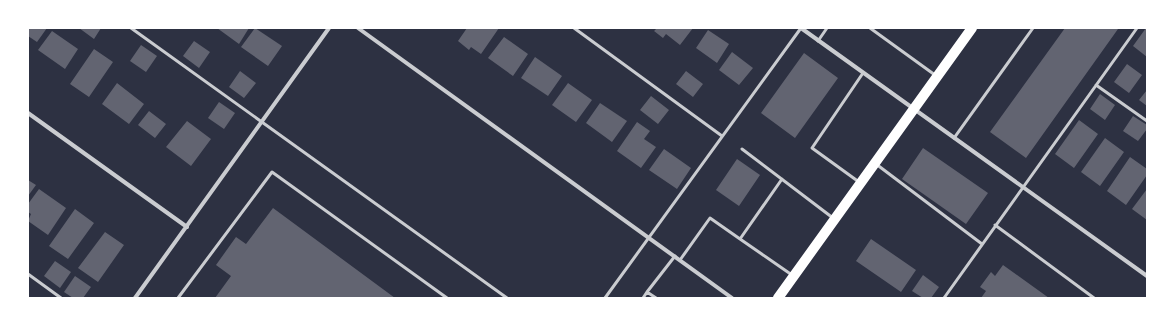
<svg xmlns="http://www.w3.org/2000/svg" width="1175" height="326" viewBox="0 0 1175 326" font-family="Bitter,serif">
<style>
.building{fill:#626471}
.lines{fill:none;stroke-linecap:round;stroke-linejoin:round}
.service{stroke:#caccd0;stroke-width:3}
.minor{stroke:#caccd0;stroke-width:4}
.primary{stroke:#fff;stroke-width:10}
</style>
<rect width="100%" height="100%" fill="#2d3142"/>
<path class="building" d="M28,28h19l-10,14 -9,-6z
M79,28h22l-7,11z
M217,28h32l-10,16z
M255,28l27,18 -14,20 -27,-19z
M467,28h32l-18,26 -10,-7 -2,3 -11,-9z
M657,28h36l-13,17 -14,-11 -3,4 -9,-7z
M1065,28h51l2,1 -92,129 -36,-26z
M1146,28h1v29l-14,-11z
M708,30l21,14 -12,19 -21,-15z
M52,31l26,18 -13,20 -27,-19z
M504,37l24,17 -15,22 -25,-18z
M194,41l16,11 -11,16 -16,-12z
M141,45l16,11 -11,16 -16,-11z
M94,49l19,13 -24,35 -19,-13z
M732,52l21,16 -14,17 -20,-15z
M804,53l34,25 -43,60 -34,-25z
M535,57l27,19 -14,20 -27,-18z
M1127,64l15,11 -13,18 -15,-11z
M240,71l16,12 -12,15 -15,-11z
M686,71l17,13 -10,13 -17,-13z
M117,83l27,21 -15,20 -27,-20z
M568,83l24,17 -16,22 -24,-17z
M1147,90v16l-8,-6z
M1100,94l15,11 -10,15 -15,-11z
M651,96l18,14 -11,14 -18,-14z
M219,102l16,11 -11,16 -16,-11z
M600,103l27,18 -15,21 -26,-19z
M149,111l17,13 -11,14 -17,-13z
M1133,116l14,9v4l-9,12 -15,-10z
M1079,120l19,14 -24,34 -19,-14z
M187,121l24,18 -20,27 -25,-19z
M637,122l13,9 -6,8 12,8 -15,21 -24,-17z
M1105,138l19,14 -24,34 -19,-14z
M923,148l65,45 -22,31 -64,-45z
M664,149l27,19 -14,21 -28,-19z
M1130,157l17,12v6l-21,30 -19,-14z
M737,159l23,16 -21,31 -23,-16z
M28,180l8,5 -8,11z
M39,189l27,19 -18,27 -20,-14 3,-7 -3,-2v-8z
M1147,189v31l-15,-11z
M273,208l122,90h-180l16,-22 -15,-11 20,-28 10,7z
M75,209l19,14 -26,36 -19,-13z
M105,232l19,13 -26,37 -20,-14z
M871,239l45,31 -15,22 -45,-31z
M55,261l16,11 -11,16 -16,-12z
M1003,265l46,33h-68l5,-7 -6,-4 11,-15 4,4z
M923,275l16,12 -8,11h-8l-11,-7z
M75,276l16,11 -8,11h-10l-9,-6z"/>
<g class="lines">
<path class="service" d="M131,28l376,270
M574,28l148,108
M870,28l65,47
M818,41l9,-13
M1096,85l51,36
M954,138l79,-110
M742,149l91,69
M876,164l106,80
M782,179l-42,60 52,36
M859,182l-47,-34 51,-75
M995,225l99,73
M680,260l30,-42 30,21
M28,274l33,24
M647,292l28,-36
M178,298l94,-126 175,126
M605,298l196,-270
M643,298l4,-6 9,6
M944,298l193,-270"/>
<path class="minor" d="M358,28l374,270
M801,28l346,248
M28,113l159,114
M135,298l194,-270"/>
<path class="primary" d="M778,298l194,-270"/>
</g>
<rect width="1175" height="326" fill="none" stroke="#ffffff" stroke-width="58"/>
</svg>
